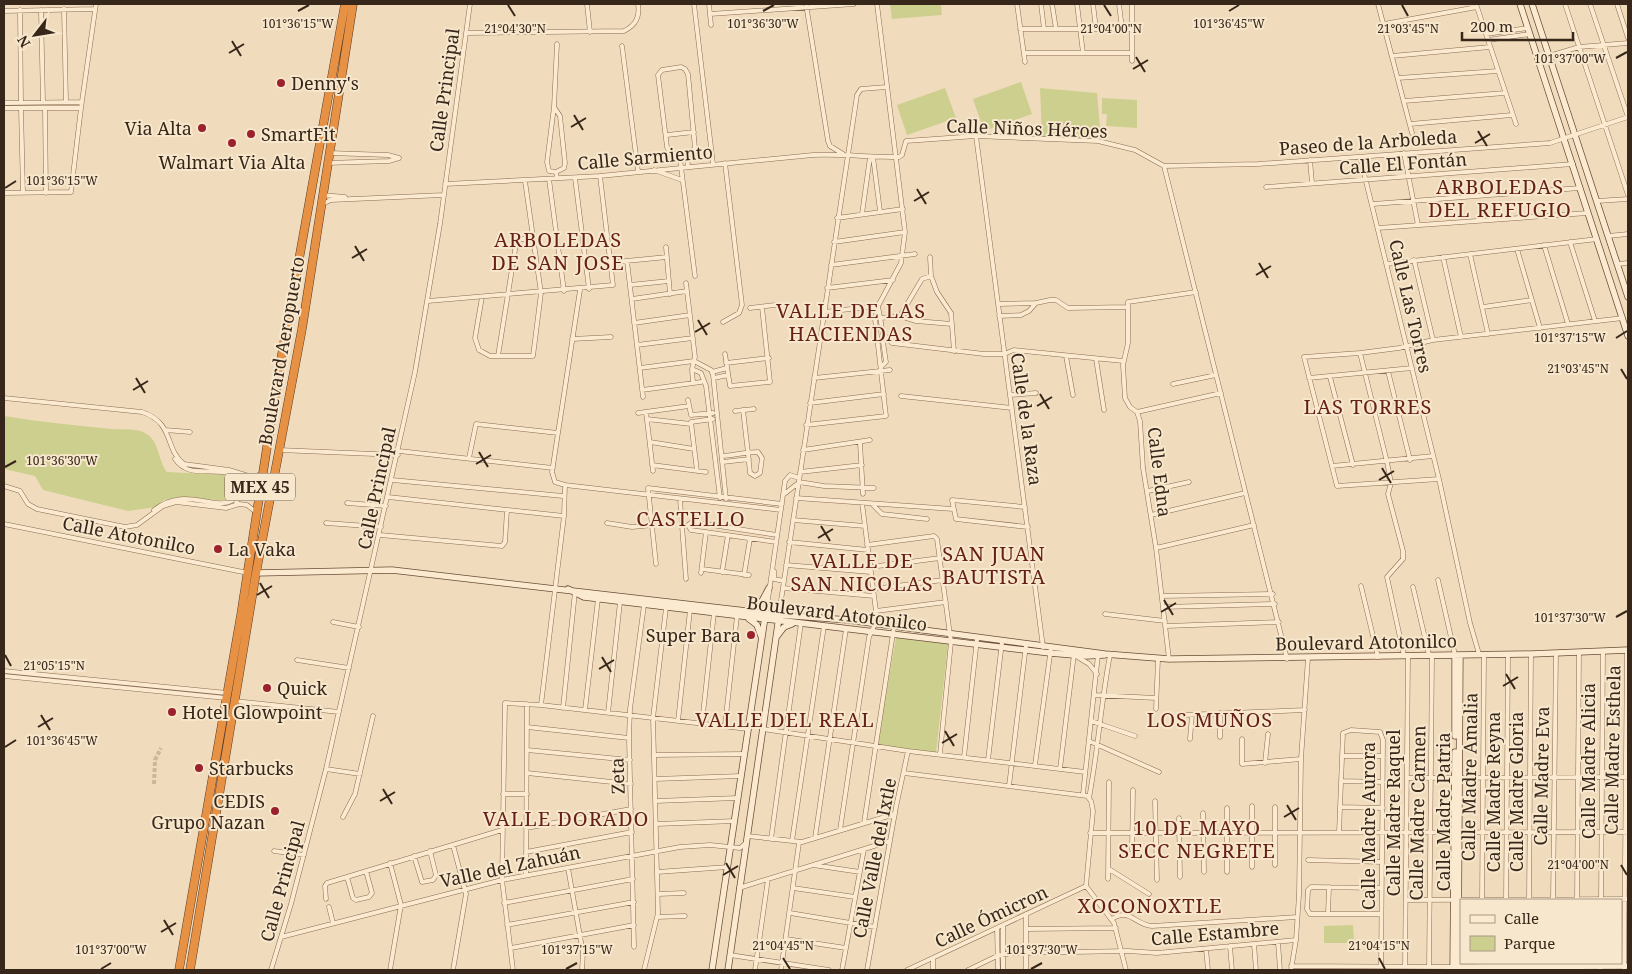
<svg xmlns="http://www.w3.org/2000/svg" width="1632" height="974" viewBox="0 0 1632 974" font-family="'Noto Serif',serif">
<style>
.green{fill:#cdcf8f}
.lines{fill:none;stroke-linecap:round;stroke-linejoin:round}
.street-tunnel{stroke:#cbb89c;stroke-width:4;stroke-dasharray:4 2;stroke-linecap:butt}
.street-casing{stroke:#896b54;stroke-width:5}
.secondary-casing{stroke:#6a4d38;stroke-width:7}
.highway-casing{stroke:#563a29;stroke-width:9}
.street{stroke:#fbeacf;stroke-width:4}
.secondary{stroke:#fbeacf;stroke-width:5.5}
.highway{stroke:#e79145;stroke-width:8}
.ticks{fill:none;stroke:#37261a;stroke-width:2}
.poi-dot{fill:#9b212d;stroke:#f7e7cc;stroke-width:2}
.labels{text-anchor:middle;dominant-baseline:central;stroke-width:4;stroke-linejoin:round;paint-order:stroke}
.shield{fill:#f7e7cc;stroke:#71604f;stroke-width:1}
.shield-label{font-size:16px;font-weight:bold;fill:#37261a}
.poi-label{font-size:18px;fill:#37261a;stroke:#f7e7cc;text-anchor:start}
.street-label{font-size:18px;fill:#37261a;stroke:#f7e7cc}
.quarter-label{font-size:20px;letter-spacing:1px;fill:#662017;stroke:#f7e7cc}
.ticks-label{font-size:12px;text-anchor:middle;fill:#37261a;stroke:#f7e7cc;stroke-width:4;stroke-linejoin:round;paint-order:stroke}
</style>
<rect width="100%" height="100%" fill="#f0dcbc"/>
<path class="green" d="M890,4h51l1,11 -50,4z
M1021,82l11,32 -48,17 -11,-32z
M945,88l11,30 -49,17 -10,-30z
M1040,88l57,5 4,47 -59,-2z
M1102,98l35,2v28l-31,-2 1,-12h-5z
M4,416c35,6 71,9 107,13 12,1 27,-2 37,6 12,9 10,26 19,37l60,3 7,7 -1,16 -3,3 -51,-4 -15,3 -8,7 -28,4 -85,-21 -8,-14 -31,-7z
M896,638l52,6 -12,109 -59,-8z
M1353,925l1,18h-30v-17z"/>
<g class="lines">
<path class="street-tunnel" d="M154,784l1,-24 6,-12"/>
<defs>
<path id="street" d="M587,4l3,28
M694,4l19,160
M709,4l2,21
M806,4l22,137 2,5 13,8
M1017,4l8,58
M1041,4l3,25
M1052,4l4,25
M1077,4l6,49
M1093,4l3,25
M1119,4l3,25
M1132,4v57
M1378,4l34,129
M1476,4l40,120
M1565,4l63,191
M1590,4l38,113
M1617,4l11,34
M64,9l2,93
M20,10l1,92
M41,10l2,92
M4,11l90,-2
M710,14l144,-10
M1384,24l93,-17
M1020,29h112
M466,33l158,-2c12,-6 16,-14 14,-27
M1486,34l42,-6
M1488,40l42,-6
M622,46l16,125
M1024,53h108
M1392,56l98,-9
M1549,56l30,-9 49,-4
M1398,78l100,-7
M1404,101l101,-8
M4,103l78,-1
M554,107l6,9 5,47 -1,5 -8,4
M4,108h77l15,-104
M21,108l2,85
M45,108l1,85
M1410,124l102,-9
M667,135l27,-3
M976,136l67,511
M329,153l59,2 11,3
M1404,153l14,72
M873,157l7,54
M1360,157l79,322 31,144 9,31
M1310,160l2,23
M327,163l62,-2 10,-3
M688,166l-1,-10 8,-8 -7,-74 -3,-5 -4,-2 -19,3 -4,5 9,72 3,6 9,2 1,4 15,117
M1164,166l123,493
M1164,166l94,-2 292,-21 78,-26
M654,170l28,10
M557,178l-1,-6 -7,-1 -2,-9 7,-55 3,-63
M575,178l14,111
M549,179l15,112
M445,184l155,-8 213,-21c29,-1 57,2 86,2l3,-2 4,-14 70,-5 122,5 37,9 29,16
M1266,187l307,-23
M4,193l67,-1 10,-84
M322,195l23,2
M1597,201l31,-2
M322,204l9,-4 112,-5
M1373,204l207,-16
M862,214l8,-57
M837,218l66,-9
M1378,228l210,-15
M1608,236l20,-2
M834,242l71,-10
M1570,242l25,79
M1544,245l24,79
M666,247l4,47
M1517,249l23,79
M1470,254l18,80
M930,257l1,19 6,16 14,21 3,38
M1443,257l18,80
M1414,260l19,80
M627,261l16,136
M616,262l51,-5
M1387,264l210,-25
M1618,264l10,-1
M831,265l84,-11
M686,283l9,74 -3,12 1,14
M630,285l39,-4
M827,288l66,-8
M482,297l-7,41 4,12 11,6h43l8,-63 -16,-112
M632,299l55,-8
M428,301l185,-16 -13,-109
M998,304l38,-1
M1483,307l49,-7
M750,308l25,-3
M824,312l54,-6 5,28 9,9 92,11h20l10,-4 109,11
M900,316l16,5 36,3
M999,316l22,-1 8,-4 7,-8 14,-3h6l12,8 59,-1
M881,318l19,-2 22,-37 9,-3
M723,322l16,-9 3,-8 -17,-142
M634,323l56,-8
M572,339l39,-2
M637,345l56,-7
M1360,353l27,109 4,21 -3,11 15,57v8l-16,18 17,79
M725,354l5,32 40,-4 -8,-75
M498,356l18,-112 3,-4 13,-3
M1066,356l7,39
M1096,359l8,51
M694,361l17,9 2,5 13,124
M726,363l43,-5
M881,367l5,-5 -3,-20
M640,368l54,-7
M692,369l9,4 5,13 14,112
M1388,371l22,89
M712,372l15,-4
M1330,377l23,88
M714,378l14,-3
M814,378l76,-8
M1309,378l103,-10
M1173,384l43,-9
M642,390l59,-8
M1010,395l26,-2
M901,396l111,12
M4,398l138,14c33,11 22,37 42,52l45,6 23,7 10,-3
M688,400l3,15 22,-2
M810,403l74,-9
M735,411l19,-2
M646,412l7,59
M1137,412l84,-19
M638,413l51,-7
M647,419l44,5
M806,425l80,-9 -11,-97 3,-13 23,-43 4,-31 -28,-228
M165,430l25,2
M650,442l44,7
M860,443l3,51
M279,450l119,5
M803,450l67,-10
M399,451l154,17
M722,456c12,-1 24,-4 36,-4l4,6 -2,15 -5,3 -5,-3 -2,-20 -5,-43
M469,458l7,-34 82,9
M175,459c13,20 37,8 56,15 10,3 20,8 29,13
M723,462l26,-3
M652,465l54,7
M1332,466l101,-10
M697,471l-6,-49 22,-3
M800,472l62,-7
M1439,479l-102,7 -33,-129 56,-4 39,-5 34,-8 190,-22
M392,480l171,16
M799,482l25,4 50,2
M565,485l216,25
M4,486l16,5 8,13 9,5 88,18 12,-2 26,-19 13,-4 50,6 13,-4 8,1 9,7
M1148,491l41,-9
M783,495l14,-11
M388,497l176,19
M796,498l157,11
M680,499l6,80
M233,500l3,-24
M347,503l39,3
M236,504l3,-11v-16
M873,505l9,9 45,5
M1025,507l-73,-7 4,19 72,8
M154,510c31,-25 60,2 79,-10
M1151,515l94,-22
M793,520l72,6
M326,523l55,4
M607,523l25,4 21,-2
M4,524l244,49
M380,535l122,11 3,-4 2,-32
M776,542l-85,-12 -3,-5 4,-3 85,13
M789,542l79,8
M867,545l67,-9 3,3 14,103 -11,112
M1156,548l98,-23
M656,564l-8,-76 134,16
M786,565l85,7
M870,567l70,-9
M702,569l47,6
M774,571v8l10,2
M722,572l6,-37
M701,573l5,-41
M744,575l6,-36
M1438,580l17,75
M1361,586l17,71
M1413,587l16,68
M783,588l91,8
M873,589l70,-9
M1162,596l111,-2
M1163,607l112,-3
M876,611l70,-9
M766,613l19,-132 5,-6 9,3
M779,614l78,-519 4,-6 26,-2
M1105,614l60,7
M333,622l26,5
M1166,626l113,-4
M1076,656l13,8 8,10
M1169,659l-13,-111 -13,-80 -3,-47 -3,-9 -7,-5 -5,-9 -2,-33 5,-22v-41l68,-10
M297,660l52,8
M4,671l223,22
M4,676l222,22
M1095,695l61,3
M234,701l105,11
M541,705l23,-189 1,-31 -10,-3 -3,-10 28,-182
M563,708l12,-116
M1156,709l2,-50
M585,710l13,-111
M608,713l12,-111
M1185,715l120,-5
M678,721l12,-111
M1091,721l44,15
M702,723l12,-110
M725,725l12,-109
M527,727l102,11
M763,729l145,22 177,21
M1220,737v-24
M1190,739l2,-24
M1242,739v25l59,-5
M1089,741l70,31
M527,750l103,10
M654,755l91,-1
M1342,756h41
M964,757l13,-118
M988,760l14,-118
M1265,763l3,-29
M1035,765l16,-117
M326,769l34,5
M1060,769l14,-115
M527,773l104,11
M904,773l183,23 4,5 2,10 -7,75 28,37 12,47
M1407,778l221,-1
M655,779l86,-3
M1341,781l42,1
M1009,786l17,-141
M503,794h24
M1083,794l15,-139
M1089,798c9,-47 12,-96 21,-143
M655,801l83,-3
M1155,801l2,79
M1252,806v61
M1275,807v58
M1340,807l43,1
M1227,808v64
M1203,813l1,59
M343,817l12,-23 18,-78
M1179,818l1,59
M864,823l30,-196
M656,824l79,-3
M526,828l105,-19
M840,830l29,-193 7,-15v-11l-14,-108
M1090,833l538,-1
M1339,833l4,-100 8,-3 29,2 3,8 -2,230
M747,836l55,6 93,-28
M815,838l31,-209
M771,839l30,-216
M792,841l32,-215
M453,845l13,49 -13,76
M1132,850l1,-60
M274,851l30,4
M526,852l106,-20
M414,856l8,26 11,-2 3,-5 -6,-24
M1308,860l74,2
M390,863l11,42 -11,65
M813,865l47,7
M568,868l15,85 -1,17
M1109,869l40,25
M657,872l71,-5
M526,875l1,-171
M347,877l6,21 3,2 13,-3 3,-4 -6,-22
M1108,879l1,-97
M739,888l151,-47
M793,888l62,9
M658,894l26,-1
M326,899l-1,-13 2,-3 175,-53
M1406,900l222,-1
M1482,900l2,-246
M1506,900l2,-246
M1529,900l2,-246
M1553,900l3,-247
M1577,900l2,-248
M1601,900l2,-248
M504,903l129,-24
M329,907l4,16
M790,913l85,14
M1026,914v56
M1328,914l1,-27
M1381,914h-71l-3,-5 1,-19 3,-3 71,1
M657,917l28,-1
M1112,919c17,-12 23,6 40,7l145,-9
M507,925l127,-23
M1003,925v45
M997,928l1,42
M1026,929l90,-1
M281,937l221,-57 178,-33 30,-2 30,3 6,-5
M786,939l60,9
M1278,942l2,28
M1254,944l2,26
M1230,946l2,24
M634,947l-5,-209 1,-29 14,-104
M511,948l123,-23
M1206,949l2,21
M730,955l99,15
M1291,966l162,1
M271,970l20,-66 35,-135 89,-397 25,-148 30,-220
M513,970l-11,-90 3,-177 36,2 207,24
M644,970l14,-57 -5,-195 13,-110
M755,970l13,-91
M781,970l18,-127
M842,970l22,-121
M867,970l29,-163 12,-56
M907,970l179,-84
M933,970v-11
M968,970l29,-14 14,-3 117,-2 29,2 139,-13
M1291,970l5,-30 3,-45 2,-136 7,-101
M1405,970l3,-314
M1429,970l3,-315
M1480,970l1,-7
M1505,970v-7
M1528,970v-7
M1552,970l1,-7
M1600,970v-7
M1624,970l3,-320"/>
<path id="secondary" d="M1520,4l108,332
M1532,4l96,293
M256,573l136,-3 389,45 67,5 257,34 64,5 362,-5 97,-4
M568,589l16,8 466,56 36,3 18,-1
M747,610l15,-9 7,-13
M748,618l9,7 4,11
M777,636l7,-9 8,-3
M1455,736v-81
M1455,967l173,-1
M712,970l53,-353
M728,970l51,-353
M1453,970l2,-218
M1458,970l2,-315"/>
<path id="highway" d="M179,970l62,-355 37,-239 67,-372
M190,970l66,-397 46,-244 51,-325"/>
</defs>
<use href="#street" class="street-casing"/>
<use href="#secondary" class="secondary-casing"/>
<use href="#highway" class="highway-casing"/>
<use href="#street" class="street"/>
<use href="#secondary" class="secondary"/>
<use href="#highway" class="highway"/>
</g>
<path class="ticks" d="M508,5l7,11M1104,5l7,11M1402,5l6,11M298,11l11,-6M763,11l11,-6M1229,11l10,-6M232,41l9,15M229,53l15,-9M1136,57l9,15M1616,58l11,-6M1133,69l15,-9M574,115l9,15M571,127l15,-9M1478,131l9,15M1475,143l15,-9M5,188l11,-7M917,189l9,15M914,201l15,-9M355,246l9,15M352,258l15,-9M1259,263l9,15M1256,275l15,-9M698,320l9,15M695,332l15,-9M1616,338l11,-7M1621,369l6,10M136,378l9,15M133,390l15,-9M1040,394l9,15M1037,406l15,-9M479,452l9,15M476,464l15,-9M5,467l11,-6M1382,468l9,15M1379,480l15,-9M821,526l9,15M818,538l15,-9M260,583l9,15M257,595l15,-9M1164,600l9,15M1161,612l15,-9M1616,617l11,-6M5,655l6,11M602,657l9,15M599,669l15,-9M1506,674l9,15M1503,686l15,-9M41,715l9,15M38,727l15,-9M945,731l9,15M942,743l15,-9M5,747l11,-7M383,789l9,15M380,801l15,-9M1287,805l9,15M1284,817l15,-9M726,863l9,15M1621,865l6,10M723,875l15,-9M164,920l9,15M161,932l15,-9M783,958l7,11M1379,958l6,11M101,969l10,-6M566,969l11,-6M1031,969l11,-6"/>
<g class="poi-dot">
<circle cx="281" cy="83" r="5"/>
<circle cx="202" cy="128" r="5"/>
<circle cx="251" cy="134" r="5"/>
<circle cx="232" cy="143" r="5"/>
<circle cx="218" cy="549" r="5"/>
<circle cx="751" cy="635" r="5"/>
<circle cx="267" cy="688" r="5"/>
<circle cx="172" cy="712" r="5"/>
<circle cx="199" cy="768" r="5"/>
<circle cx="275" cy="811" r="5"/>
</g>
<g class="labels">
<rect class="shield" x="225" y="473.5" width="70" height="27" rx="4"/>
<g class="shield-label">
<text x="260" y="487">MEX 45</text>
</g>
<g class="poi-label">
<text x="291" y="83">Denny's</text>
<text x="192" y="128" text-anchor="end">Via Alta</text>
<text x="261" y="134">SmartFit</text>
<text x="232" y="162" text-anchor="middle">Walmart Via Alta</text>
<text x="228" y="549">La Vaka</text>
<text x="741" y="635" text-anchor="end">Super Bara</text>
<text x="277" y="688">Quick</text>
<text x="182" y="712">Hotel Glowpoint</text>
<text x="209" y="768">Starbucks</text>
<text x="265" y="801" text-anchor="end">CEDIS<tspan x="265" dy="21">Grupo Nazan</tspan></text>
</g>
<g class="street-label">
<text transform="translate(444 90) rotate(-82)">Calle Principal</text>
<text transform="translate(1027 128) rotate(2)">Calle Niños Héroes</text>
<text transform="translate(1368 142) rotate(-4)">Paseo de la Arboleda</text>
<text transform="translate(645 157) rotate(-5)">Calle Sarmiento</text>
<text transform="translate(1403 163) rotate(-4)">Calle El Fontán</text>
<text transform="translate(1411 306) rotate(77)">Calle Las Torres</text>
<text transform="translate(281 351) rotate(-80)">Boulevard Aeropuerto</text>
<text transform="translate(1027 419) rotate(82)">Calle de la Raza</text>
<text transform="translate(1160 472) rotate(83)">Calle Edna</text>
<text transform="translate(376 488) rotate(-78)">Calle Principal</text>
<text transform="translate(129 535) rotate(11)">Calle Atotonilco</text>
<text transform="translate(837 613) rotate(7)">Boulevard Atotonilco</text>
<text transform="translate(1366 642) rotate(-1)">Boulevard Atotonilco</text>
<text transform="translate(1612 750) rotate(-89)">Calle Madre Esthela</text>
<text transform="translate(1588 761) rotate(-90)">Calle Madre Alicia</text>
<text transform="translate(617 776) rotate(-92)">Zeta</text>
<text transform="translate(1541 776) rotate(-89)">Calle Madre Eva</text>
<text transform="translate(1469 777) rotate(-89)">Calle Madre Amalia</text>
<text transform="translate(1493 792) rotate(-90)">Calle Madre Reyna</text>
<text transform="translate(1516 792) rotate(-90)">Calle Madre Gloria</text>
<text transform="translate(1443 812) rotate(-90)">Calle Madre Patria</text>
<text transform="translate(1393 813) rotate(-90)">Calle Madre Raquel</text>
<text transform="translate(1417 813) rotate(-89)">Calle Madre Carmen</text>
<text transform="translate(1368 826) rotate(-90)">Calle Madre Aurora</text>
<text transform="translate(874 858) rotate(-79)">Calle Valle del Ixtle</text>
<text transform="translate(510 866) rotate(-12)">Valle del Zahuán</text>
<text transform="translate(282 881) rotate(-75)">Calle Principal</text>
<text transform="translate(991 916) rotate(-25)">Calle Ómicron</text>
<text transform="translate(1215 933) rotate(-5)">Calle Estambre</text>
</g>
<g class="quarter-label">
<text x="1500" y="186">ARBOLEDAS<tspan x="1500" dy="23">DEL REFUGIO</tspan></text>
<text x="558" y="239">ARBOLEDAS<tspan x="558" dy="23">DE SAN JOSE</tspan></text>
<text x="851" y="310">VALLE DE LAS<tspan x="851" dy="23">HACIENDAS</tspan></text>
<text x="1368" y="406">LAS TORRES</text>
<text x="691" y="518">CASTELLO</text>
<text x="994" y="553">SAN JUAN<tspan x="994" dy="23">BAUTISTA</tspan></text>
<text x="862" y="560">VALLE DE<tspan x="862" dy="23">SAN NICOLAS</tspan></text>
<text x="785" y="719">VALLE DEL REAL</text>
<text x="1210" y="719">LOS MUÑOS</text>
<text x="566" y="818">VALLE DORADO</text>
<text x="1197" y="827">10 DE MAYO<tspan x="1197" dy="23">SECC NEGRETE</tspan></text>
<text x="1150" y="905">XOCONOXTLE</text>
</g>
</g>
<g class="ticks-label">
<text x="763" y="28">101°36'30"W</text>
<text x="1229" y="28">101°36'45"W</text>
<text x="298" y="28">101°36'15"W</text>
<text x="1408" y="33">21°03'45"N</text>
<text x="515" y="33">21°04'30"N</text>
<text x="1111" y="33">21°04'00"N</text>
<text x="1570" y="63">101°37'00"W</text>
<text x="62" y="185">101°36'15"W</text>
<text x="1570" y="342">101°37'15"W</text>
<text x="1578" y="373">21°03'45"N</text>
<text x="62" y="465">101°36'30"W</text>
<text x="1570" y="622">101°37'30"W</text>
<text x="54" y="670">21°05'15"N</text>
<text x="62" y="745">101°36'45"W</text>
<text x="1578" y="869">21°04'00"N</text>
<text x="783" y="950">21°04'45"N</text>
<text x="1379" y="950">21°04'15"N</text>
<text x="111" y="954">101°37'00"W</text>
<text x="577" y="954">101°37'15"W</text>
<text x="1042" y="954">101°37'30"W</text>
</g>
<rect width="1632" height="974" fill="none" stroke="#37261a" stroke-width="10"/>
<rect x="1460" y="899" width="162" height="65" fill="#f7e7cc" stroke="#aa9a85"/>
<rect x="1470" y="915" width="25" height="8" fill="#fbeacf" stroke="#aa9a85"/>
<text x="1504" y="924" font-size="15" fill="#37261a">Calle</text>
<rect x="1470" y="936" width="25" height="15" fill="#cdcf8f" stroke="#aa9a85"/>
<text x="1504" y="949" font-size="15" fill="#37261a">Parque</text>
<g transform="translate(35 35) rotate(239)" stroke="#f7e7cc" stroke-width="4" paint-order="stroke">
<path d="M0-4L9 19L0 12L-9 19Z" fill="#37261a"/>
<text y="-8" font-size="14" font-weight="bold" text-anchor="middle" fill="#37261a">N</text>
</g>
<path d="M1462 32v8h111v-8" fill="none" stroke="#37261a" stroke-width="2.5"/>
<text x="1470" y="32" font-size="15" fill="#37261a" stroke="#f7e7cc" stroke-width="4" paint-order="stroke">200 m</text>
</svg>
